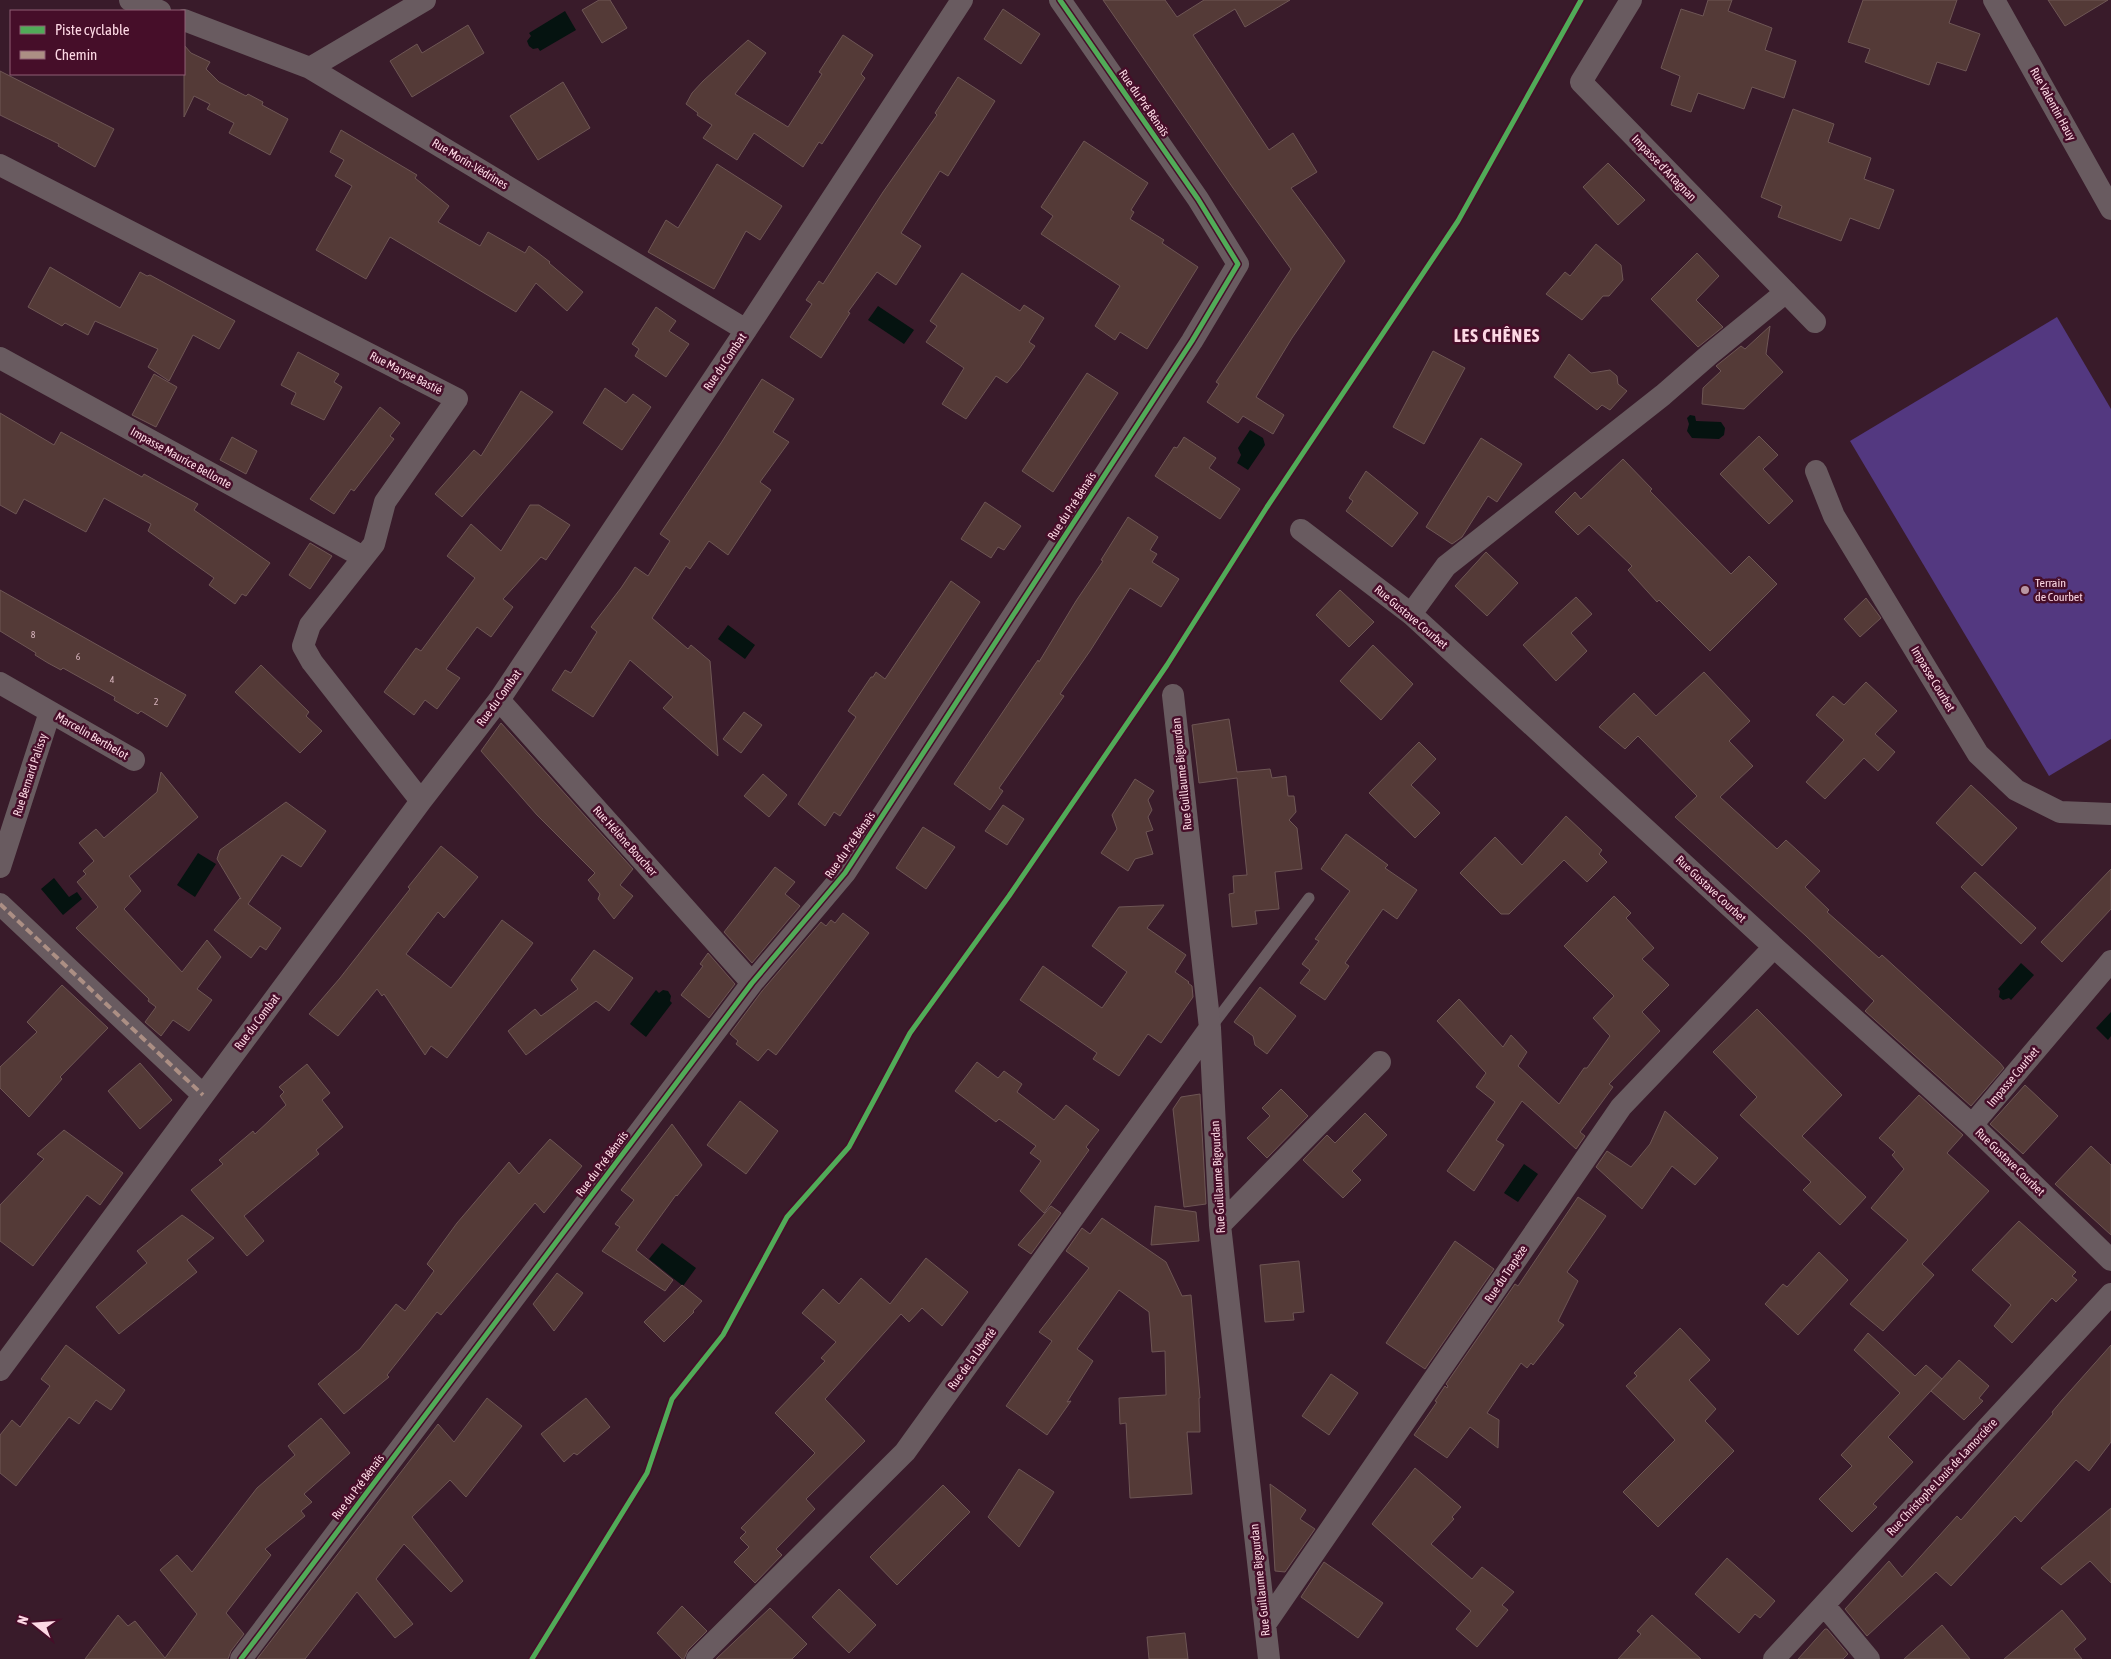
<svg xmlns="http://www.w3.org/2000/svg" width="2111" height="1659" viewBox="0 0 2111 1659" font-family="'Asap Condensed',sans-serif">
<style>
.green{fill:#533880}
.water{fill:#051310}
.building{fill:#543a37;stroke:#6e5655}
.lines{fill:none;stroke-linecap:round;stroke-linejoin:round}
.lane{stroke:#695b60;stroke-width:11}
.street{stroke:#695b60;stroke-width:22}
.quiet{stroke:#ac8f84;stroke-width:4;stroke-dasharray:8 4;stroke-linecap:butt}
.cycleway-casing{stroke:#460e29;stroke-width:8}
.cycleway{stroke:#51ab58;stroke-width:5}
.poi-dot{fill:#b896a3;stroke:#460e29;stroke-width:2}
.labels{text-anchor:middle;dominant-baseline:central;stroke-width:5;stroke-linejoin:round;paint-order:stroke}
.number-label{font-size:10px;fill:#d3b0b9}
.street-label{font-size:12px;fill:#fdd8e4;stroke:#460e29}
.poi-label{font-size:12px;fill:#fdd8e4;stroke:#460e29;text-anchor:start}
.district-label{font-size:18px;font-weight:bold;letter-spacing:1px;fill:#fdd8e4;stroke:#460e29}
</style>
<rect width="100%" height="100%" fill="#391b2a"/>
<path class="green" d="M2057,317l54,92v330l-62,37 -199,-335z"/>
<path class="water" d="M565,11l11,19 -36,21 -2,-3 -5,1 -4,-3 -2,-5 4,-5 -2,-3z
M878,306l36,24 -10,14 -36,-24z
M1690,415l5,1 1,5 25,1 4,6 -1,7 -5,4 -27,-1 -5,-7 2,-7 -2,-6z
M1250,430l13,8 2,7 -17,25 -11,-7 4,-8 -3,-7z
M728,625l27,20 -10,14 -27,-20z
M198,853l18,11 -21,33 -18,-12z
M54,878l15,19 8,-5 5,7 -19,16 -22,-26z
M2021,963l13,12 -23,25 -2,-2 -6,2 -4,-3 1,-6 -2,-2z
M656,990l3,3 4,-3 5,1 3,5 -1,5 2,2 -26,34 -16,-13z
M2111,1012v24l-3,4 -12,-12z
M1524,1164l14,10 -20,28 -14,-9z
M662,1243l34,25 -13,18 -34,-27z"/>
<path class="building" d="M599,0h11l17,28 -25,15 -20,-33z
M1103,0h62l12,17 27,-17h86l-45,27 -10,-18 -42,26 76,115 24,-17 24,39 -26,16 54,73 -53,77 -36,59 28,18 -11,19 -30,-18 -5,7 -31,-21 12,-18 -3,-2 75,-113 -58,-81z
M1708,0h24l-4,11 44,17 -7,22 31,11 -12,37 -32,-11 -8,22 -46,-16 -7,19 -20,-7 9,-29 -19,-8 20,-59 22,7z
M1863,0h94l-8,23 31,11 -14,37 -29,-9 -8,23 -64,-23 5,-13 -22,-7z
M2048,0h60l-43,26z
M1003,9l37,25 -19,30 -37,-25z
M468,25l16,28 -72,44 -22,-36 27,-17 5,9z
M843,35l30,20 -12,19 4,4 -43,66 -3,-2 -16,25 -49,-34 -17,27 -34,-22 9,-13 -15,-10 1,-2 -12,-9 6,-11 11,-12 45,-41 18,13 -31,41 53,33 34,-53 -3,-2z
M184,45l7,8 19,9 -4,7 13,13 27,14 2,-2 15,8 -1,3 26,14 -18,36 -41,-22 5,-10 -27,-14 3,-5 -16,-8 -10,21z
M0,71l114,58 -19,38 -37,-21 1,-2 -59,-29z
M958,77l37,24 -47,75 -8,-5 -39,62 20,13 -25,39 -19,-13 -29,40 2,1 -29,45 -31,-21 22,-33 -6,-4 13,-19 4,3 60,-92 54,-77 -2,-2z
M563,82l27,46 -52,32 -28,-44z
M1793,109l41,15 -6,18 43,16 -7,21 30,11 -15,39 -29,-11 -9,23 -63,-24 4,-11 -21,-9z
M341,130l76,45 -2,3 34,28 -11,16 42,24 8,-14 37,21 4,-7 21,16 -1,1 34,29 -16,19 -31,-28 -20,29 -126,-75 -24,42 -50,-29 36,-64 -17,-10 9,-16 -14,-8z
M1084,141l64,42 -17,27 3,2 -4,7 34,21 -2,3 36,24 -51,82 -27,-17 -5,8 -20,-14 25,-40 -79,-52 12,-18 -12,-9z
M1608,163l37,37 -27,25 -35,-38z
M717,164l65,42 -22,34 -14,-9 -32,58 -66,-37 18,-32 12,8z
M1596,244l25,21 2,15 -14,16h-6l-21,24 -36,-26 19,-22 5,4z
M1697,253l22,23 -23,24 27,27 -25,20 -47,-48z
M50,267l70,41 20,-36 7,4 3,-1 85,46 -16,28 -26,-14 -24,46 -21,-14 10,-18 -63,-28 -7,14 -23,-12 -3,3 -34,-19z
M962,273l58,38 4,-6 20,13 -15,24 6,4 -16,23 -12,14 -11,-7 -30,43 -24,-15 22,-36 -38,-26 11,-16 -7,-5z
M656,307l20,14 -7,10 20,13 -23,33 -31,-21 4,-7 -7,-5z
M1770,326l-4,28 17,18 -39,37 -42,-5 1,-16 18,-17 -5,-5 25,-20 4,3z
M1433,351l32,17 -41,76 -31,-17z
M298,352l41,22 -5,8 8,5 -18,33 -33,-16 5,-11 -15,-8z
M1569,354l22,19 19,-3 7,6 1,8 9,7 -17,19 -8,-5 -5,5 -43,-33z
M1087,373l31,20 -65,99 -31,-21z
M154,374l23,13 -21,40 -24,-12z
M762,379l32,20 -21,33 16,10 -29,40 11,8 -43,65 -19,-14 -19,28 -4,-3 -34,52 36,31 3,-4 19,16 8,95 -55,-48 10,-11 -43,-37 -37,57 -41,-27 13,-20 6,3 26,-41 -6,-5 30,-39 14,-21 13,9 22,-35 -10,-7 61,-91z
M605,388l21,15 7,-9 18,13 -29,43 -39,-27z
M521,391l32,21 -91,105 -27,-23 39,-44 7,6z
M380,407l20,16 -10,13 4,3 -40,52 -3,-2 -17,25 -24,-15z
M0,413l54,32 7,-13 81,45 2,-3 54,30 -4,6 76,53 -24,33 -4,-2 -7,10 -26,-19 5,-7 -66,-47 3,-7 -47,-26 -18,34 -62,-33 -8,15 -16,-9z
M1759,436l19,19 -15,14 30,32 -24,23 -49,-50z
M232,437l25,14 -11,23 -26,-14z
M1184,437l32,21 -7,10 31,21 -20,30 -65,-43 19,-29 3,1z
M1481,438l41,26 -25,38 -9,-6 -26,41 -10,7 -26,-17z
M1623,459l29,30 -2,2 81,83 18,-18 28,28 -67,67 -51,-51 -2,2 -29,-32 4,-4 -43,-41 -11,10 -23,-23 20,-20 6,7z
M1366,471l52,42 -26,34 -46,-36 7,-10 -4,-3z
M985,502l36,24 -17,24 -6,-3 -7,11 -30,-19z
M530,505h9l31,20 -24,35 -5,-3 -38,42 10,8 -22,30 -14,-10 -31,42 14,9 -23,31 -12,-9 -11,15 -30,-23 32,-44 5,3 54,-73 -28,-22 24,-32 30,27z
M1128,517l30,20 -8,13 7,4 -5,8 27,17 -18,28 -31,-19 -40,63 -30,43 4,2 -65,92 4,3 -13,19 -36,-26 84,-124 1,2 37,-61 27,-40 -2,-1z
M310,543l22,13 -22,33 -21,-14z
M1486,552l32,31 -31,33 -32,-30z
M951,581l29,21 -140,214 -6,-4 -9,14 -27,-22 58,-87 -8,-6 23,-34h2l3,-5 9,7z
M0,590l186,105 -19,32 -26,-16 -3,3 -24,-14 1,-3 -52,-29 -2,2 -13,-7 -13,-8 1,-2 -36,-22z
M1340,590l34,32 -25,25 -33,-32z
M1576,597l16,17 -21,19 16,18 -31,30 -33,-36z
M1866,598l15,20 -21,19 -16,-18z
M1373,645l40,39 -32,36 -41,-39z
M261,665l48,47 -3,4 16,15 -22,22 -65,-61z
M1704,672l46,49 -21,20 24,25 -33,31 57,52 9,-9 34,31 -15,16 24,23 -2,2 52,46 3,-3 118,108 4,5 -33,38 -106,-95 9,-10 -68,-65 -131,-119 22,-21 -59,-60 -13,13 -26,-22 35,-34 22,23z
M1866,682l31,29 -22,23 20,18 -17,19 -14,-13 -39,41 -19,-17 38,-42 -28,-25 17,-19 11,9z
M744,712l18,13 -21,28 -18,-14z
M1229,719l8,53 33,-3 2,9 14,-2 2,20h6l2,16 -7,8 8,8 5,41 -27,3 4,37 -24,2 2,13 -25,3 -3,-33 5,-1 -1,-17 14,-1 -10,-97 -38,5 -7,-58z
M501,723l132,146 -13,16 13,11 -19,23 -16,-20 2,-5 -12,-14 7,-7 -58,-58 -56,-64z
M1419,742l17,17 -25,26 29,28 -25,25 -46,-45z
M161,772l37,45 -69,59 12,15 -17,18 58,63 25,-32 14,17 -24,32 15,11 -23,31 -16,-11 -12,16 -16,-14 11,-15 -8,-6 1,-2 -73,-71 22,-21 -21,-25 9,-8 -3,-3 11,-10 -15,-18 17,-14 8,9 53,-46z
M763,774l24,21 -18,22 -25,-21z
M1135,779l19,12 -6,9 4,10 -4,7 5,13 -7,2 7,22 -18,5 -7,12 -27,-18 16,-24 -5,-14z
M1971,785l46,43 -35,38 -46,-43z
M286,802l40,29 -25,36 -19,-12 -34,49 33,24 -15,22 -6,-4 -9,12 -37,-28 26,-32 1,1 -24,-40 3,-9z
M1003,805l21,14 -17,26 -22,-14z
M1566,816l36,34 -3,4 8,8 -20,20 -23,-22 -55,54h-8l-41,-41 35,-36 27,28z
M923,827l32,20 -29,42 -30,-21z
M1346,834l42,31 -3,3 32,22 -20,29 -14,-10 -38,54 4,3 -24,34 -25,-17 10,-13 -8,-6 17,-23 -4,-2 35,-48 -29,-22z
M441,846l37,31 -34,41 -6,-6 -32,42 45,34 51,-68 31,23 -86,115 -16,-12 -6,9 -41,-61 -2,2 -5,-7 -39,47 -29,-22 31,-36 70,-89 -2,-2z
M775,867l20,15 -10,12 15,12 -48,57 -28,-31z
M2111,869v40l-49,53 -21,-20z
M1975,872l61,56 -15,16 -60,-57z
M1614,896l17,17 -5,5 28,30 -12,11 27,26 -27,27 18,19 -51,53 4,3 -33,45 5,4 -9,13 -54,-48 -26,39 8,5 -30,46 -27,-20 48,-69 -19,-15 10,-14 -49,-52 22,-22 44,48 8,-12 16,17 -9,14 41,38 25,-36h3l23,-32 -17,-18 21,-22 -50,-50z
M1164,905l-17,23 39,27 -11,17 14,10 -1,1 4,3 1,11 -32,46 -13,-9 -29,42 -26,-17 4,-6 -77,-53 23,-34 59,42 25,-36 -35,-26 27,-39z
M843,913l26,20 -93,122 -8,-6 -10,12 -22,-17 2,-3 -8,-7 32,-43 59,-69 5,4 5,-6 4,3z
M594,950l39,28 -24,33 -13,-10 -70,54 -18,-24 27,-22 6,7 37,-27 -7,-9z
M708,953l27,31 -26,34 -28,-23 22,-29 -3,-2z
M62,985l46,43 -48,49 2,2 -33,38 -29,-29v-21l37,-35 -10,-10z
M1260,987l36,29 -29,38 -12,-9 -2,-9 -19,-14z
M1757,1009l85,86 -40,41 64,61 -26,28 -37,-35 8,-8 -71,-67 17,-18 -44,-45z
M977,1062l21,16 6,-7 18,13 -5,8 37,28 12,-15 33,25 -13,17 3,3 -45,63 -24,-22 21,-30 -11,-8 6,-7 -37,-27 -3,3 -41,-31z
M140,1063l32,37 -32,29 -32,-38z
M307,1064l23,29 -8,7 21,27 -27,23 3,4 -75,62 20,25 -17,15 -56,-66 32,-26 -4,-4 34,-29 2,3 31,-29 -6,-9 4,-4 -5,-5z
M2025,1085l33,31 -35,38 -33,-30z
M1281,1089l27,27 -41,42 -20,-20 23,-22 -8,-8z
M1200,1094l6,110 -22,3 -11,-98 8,-12z
M1919,1095l44,40 -16,18 42,38 -67,73 12,11 -51,56 -33,-27 58,-64 -37,-32 33,-39 -12,-14 3,-3 -16,-14z
M740,1101l38,30 -32,43 -39,-29z
M1665,1111l53,47 -23,27 -23,-19 -30,43 -46,-42 11,-16 24,16 19,-23z
M1365,1113l22,22 -35,36 9,9 -18,18 -40,-38 24,-25 8,8z
M672,1124l30,41 -25,31 -1,-1 -40,55 37,30 -8,11 -63,-40 18,-24 -5,-3 19,-24 -13,-10z
M64,1130l59,43 -23,32 -13,-10 -54,71 -33,-25v-36l44,-46 -7,-5z
M550,1139l32,27 -38,47 -9,-10 -94,112 -4,-3 -50,63 2,2 -45,37 -26,-30 42,-35 36,-45 9,7 29,-40 -7,-7 30,-41 52,-61 10,12z
M2091,1146l20,19v70l-56,-51z
M1578,1197l28,19 -39,56 11,9 -20,40 6,4 -31,40 -2,-2 -4,5 -6,-5 -34,50 12,7 -1,28 -28,-21 -23,31 -33,-23 23,-33 -2,-1 10,-15 2,2 1,-2 -2,-2 69,-100 3,2z
M1051,1206l10,7 -30,41 -13,-9z
M1155,1206l41,6 3,29 -48,4z
M182,1215l32,23 -27,22 10,12 -78,62 -23,-27 51,-44 -10,-12z
M1102,1218l64,44 16,34 9,-1 9,103h-1l1,34h-13l5,62 -62,4 -4,-75 -6,1 -1,-26 47,-3 -1,-44 -13,1 -3,-40 -30,-22 -42,59 16,12 -26,41 4,-1 -24,34 -41,-29 46,-65 -13,-9 50,-64 -23,-17 16,-23 8,6z
M2019,1221l57,51 -4,4 5,4 -21,22 -4,-4 -40,45 -18,-17 17,-21 -39,-35z
M1455,1241l39,28 -69,100 -39,-26z
M1819,1252l29,28 -50,55 -33,-31 18,-20 4,3z
M926,1258l42,34 -26,34 -20,-18 -13,14 -8,-8 -76,85 40,42 -59,58 9,10 -39,40 6,6 -27,28 -21,-21 15,-15 -9,-9 6,-6 -5,-4 74,-75 -40,-40 50,-52 -4,-3 15,-16 -34,-29 21,-24 16,15 22,-26 29,26z
M1299,1261l5,51 -11,1 1,7 -29,2 -5,-57z
M557,1273l26,20 -29,38 -21,-27z
M682,1285l20,16 -9,10 1,1 -30,30 -20,-20z
M1680,1328l30,32 -21,20 27,29 -11,12 29,30 -76,76 -35,-35 52,-52 -49,-54 11,-10 -3,-3z
M1868,1333l47,43 11,-11 16,14 -54,58 25,25 -40,42 4,3 -25,25 -33,-33 33,-33 -11,-11 59,-62 -46,-43z
M66,1345l59,45 -14,20 -15,-10 -17,24 -10,-7 -53,69 -16,-13v-38l12,-15 8,7 30,-41 -9,-7z
M2111,1345v97l-22,29 -13,-11 -55,62 -6,-6 -64,70 -15,-14 -69,64 -22,-27 44,-48 13,16 55,-61 4,4 92,-106 -1,-2 11,-13z
M1959,1360l30,26 -10,12 4,3 -19,19 -33,-29z
M1331,1374l27,19 -29,42 -27,-19z
M487,1398l35,28 -56,71 -16,-17 -38,37 51,64 -12,11 -47,-48 -28,35 37,45 -18,14 -38,-46 -52,67h-48l181,-235 16,18z
M586,1398l24,29 -33,28 -3,-2 -10,9 -23,-28z
M321,1418l29,35 -46,41 8,8 -11,9 4,5 -40,33 6,6 -45,58 18,21 -13,17 -3,8h-143l33,-44 10,11 7,-5 30,37 32,-44 -37,-44 17,-15 15,17 65,-84 38,-33 -7,-9z
M1415,1468l46,39 -9,10 2,2 -23,25 41,35 10,-12 32,25 -12,13 6,5 -31,37 -21,-18 15,-18 -99,-87z
M1019,1469l35,23 -35,55 -31,-30z
M1270,1484l36,26 -6,9 15,10 -30,43 -10,-1z
M943,1485l27,27 -73,73 -27,-28z
M2111,1508v75l-21,-22 -29,24 -20,-17z
M1727,1558l48,43 -15,17 -5,-4 -16,19 -44,-39z
M1324,1562l59,41 -25,35 -57,-41z
M839,1589l37,36 -27,28 -37,-36z
M682,1606l25,25 -19,19 -4,9h-2l-25,-26z
M770,1608l37,36 -15,15h-76z
M2062,1610l24,29 -12,10 8,10h-78z
M1652,1615l49,44h-83l23,-25 -4,-3z
M1942,1625l28,34h-66z
M1825,1629h2l21,25 -5,5h-45z
M1185,1633l3,26h-39l-2,-22z"/>
<g class="lines">
<path class="lane" d="M1212,1026l97,-128"/>
<path class="street" d="M130,0l30,11
M1631,0l-50,82 234,240
M1994,0l117,209
M184,20l126,48 436,262
M310,68l115,-68
M0,165l457,234 -72,103 -11,42 -64,81 -7,21 9,16 109,139
M0,358l363,199
M1816,471l18,45 144,238 38,36 44,22 51,2
M1301,530l110,84 363,333 198,178 139,135
M1411,614l35,-48 217,-171 47,-41 76,-62
M0,683l134,77
M1173,695l37,333 10,197 49,434
M499,700l253,283
M0,867l50,-155
M0,904l203,191
M1972,1125l139,-164
M1220,1225l160,-163
M0,1370l421,-569 78,-101 247,-370 216,-330
M1824,1605l45,54
M1266,1623l355,-516 153,-160
M241,1659l511,-676 93,-110 347,-532 46,-77 -40,-65 -138,-199
M697,1659l208,-207 305,-424
M1774,1659l337,-365"/>
<path class="quiet" d="M0,904l203,191"/>
<defs>
<path id="cycleway" d="M241,1659l511,-676 93,-110 347,-532 46,-77 -40,-65 -138,-199
M532,1659l115,-186 25,-74 51,-64 64,-118 62,-70 61,-114 99,-137 158,-231 100,-158 191,-286 123,-221"/>
</defs>
<use href="#cycleway" class="cycleway-casing"/>
<use href="#cycleway" class="cycleway"/>
</g>
<circle class="poi-dot" cx="2025" cy="590" r="5"/>
<g class="labels">
<g class="number-label">
<text x="33" y="634">8</text>
<text x="78" y="656">6</text>
<text x="112" y="679">4</text>
<text x="156" y="701">2</text>
</g>
<g class="street-label">
<text transform="translate(1144 103) rotate(55)">Rue du Pré Bénaïs</text>
<text transform="translate(2053 104) rotate(61)">Rue Valentin Hauy</text>
<text transform="translate(470 164) rotate(31)">Rue Morin-Védrines</text>
<text transform="translate(1664 168) rotate(46)">Impasse d'Artagnan</text>
<text transform="translate(725 362) rotate(-56)">Rue du Combat</text>
<text transform="translate(406 373) rotate(27)">Rue Maryse Bastié</text>
<text transform="translate(181 458) rotate(29)">Impasse Maurice Bellonte</text>
<text transform="translate(1072 506) rotate(-57)">Rue du Pré Bénaïs</text>
<text transform="translate(1411 617) rotate(40)">Rue Gustave Courbet</text>
<text transform="translate(1933 679) rotate(59)">Impasse Courbet</text>
<text transform="translate(499 698) rotate(-54)">Rue du Combat</text>
<text transform="translate(92 736) rotate(30)">Marcelin Berthelot</text>
<text transform="translate(1182 774) rotate(-96)">Rue Guillaume Bigourdan</text>
<text transform="translate(30 775) rotate(-72)">Rue Bernard Palissy</text>
<text transform="translate(625 841) rotate(48)">Rue Hélène Boucher</text>
<text transform="translate(850 845) rotate(-55)">Rue du Pré Bénaïs</text>
<text transform="translate(1711 889) rotate(43)">Rue Gustave Courbet</text>
<text transform="translate(257 1022) rotate(-53)">Rue du Combat</text>
<text transform="translate(2013 1077) rotate(-50)">Impasse Courbet</text>
<text transform="translate(2010 1162) rotate(44)">Rue Gustave Courbet</text>
<text transform="translate(602 1164) rotate(-53)">Rue du Pré Bénaïs</text>
<text transform="translate(1218 1177) rotate(-93)">Rue Guillaume Bigourdan</text>
<text transform="translate(1506 1274) rotate(-56)">Rue du Trapèze</text>
<text transform="translate(972 1359) rotate(-54)">Rue de la Liberté</text>
<text transform="translate(1942 1477) rotate(-47)">Rue Christophe Louis de Lamorcière</text>
<text transform="translate(358 1487) rotate(-53)">Rue du Pré Bénaïs</text>
<text transform="translate(1260 1580) rotate(-96)">Rue Guillaume Bigourdan</text>
</g>
<g class="poi-label">
<text x="2035" y="583">Terrain<tspan x="2035" dy="14">de Courbet</tspan></text>
</g>
<g class="district-label">
<text x="1497" y="335">LES CHÊNES</text>
</g>
</g>
<rect x="10" y="10" width="175" height="65" fill="#460e29" stroke="#8f5f74"/>
<rect x="20" y="26" width="25" height="8" fill="#51ab58" stroke="#8f5f74"/>
<text x="55" y="35" font-size="15" fill="#fdd8e4">Piste cyclable</text>
<rect x="20" y="51" width="25" height="8" fill="#ac8f84" stroke="#8f5f74"/>
<text x="55" y="60" font-size="15" fill="#fdd8e4">Chemin</text>
<g transform="translate(35 1624) rotate(287)" stroke="#460e29" stroke-width="4" paint-order="stroke">
<path d="M0-4L9 19L0 12L-9 19Z" fill="#fdd8e4"/>
<text y="-8" font-size="14" font-weight="bold" text-anchor="middle" fill="#fdd8e4">N</text>
</g>
</svg>
